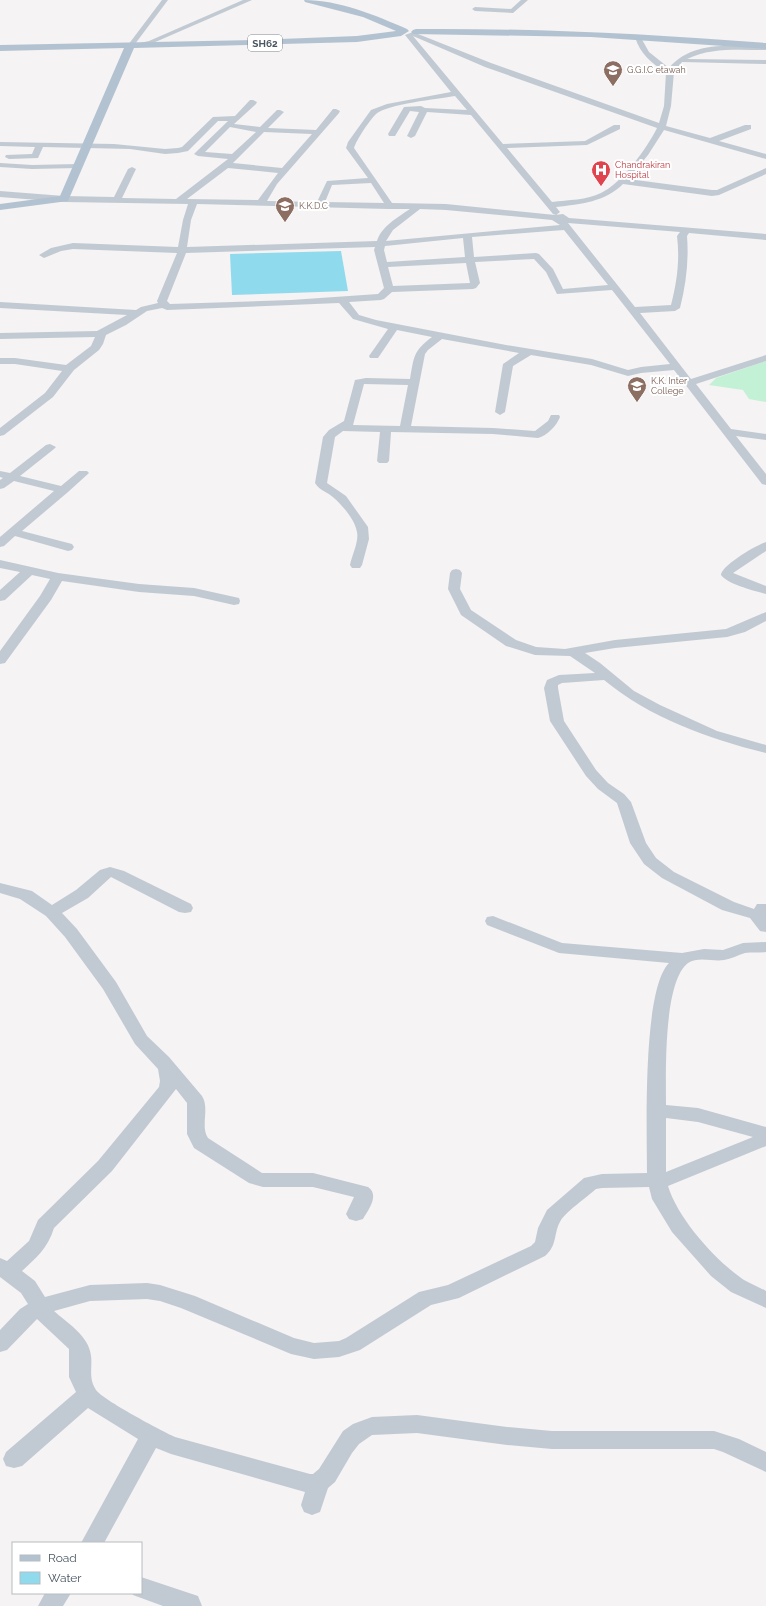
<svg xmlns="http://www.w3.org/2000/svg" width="766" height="1606" viewBox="0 0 766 1606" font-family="Raleway,sans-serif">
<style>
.green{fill:#c3f1d5}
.water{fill:#90daee}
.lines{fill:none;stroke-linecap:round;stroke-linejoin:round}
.minor{fill:#c1cad2;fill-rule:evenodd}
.major{fill:#b3c2d1;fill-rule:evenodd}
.labels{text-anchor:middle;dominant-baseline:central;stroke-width:4;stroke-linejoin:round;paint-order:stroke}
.far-education-label{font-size:9px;fill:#785e54;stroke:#fff;text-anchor:start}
.far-health-label{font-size:9px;fill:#be3a42;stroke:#fff;text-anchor:start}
.shield{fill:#fff;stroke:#808990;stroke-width:1}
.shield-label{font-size:10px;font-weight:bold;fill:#4a5661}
</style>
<rect width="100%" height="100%" fill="#f5f3f3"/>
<path class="green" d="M766,361v41l-17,-3 -6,-9 -34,-5 7,-7z"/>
<path class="water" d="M341,251l7,40 -116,4 -2,-41z"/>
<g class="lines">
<path class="minor" d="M162,0h6l-33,44 14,-3 94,-41h9l-99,43 -17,5 -8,-1v-2z
M521,0h7l-15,13 -38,-2 -3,-2 3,-2 36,2z
M413,32l78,31 168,60 5,-17 2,-33c-14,-10 -26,-19 -31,-36l1,-1h4l9,16 20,16c23,-28 64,-22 97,-22v4c-26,0 -55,-3 -79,9l79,1v4l-84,-2 -8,10 -3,34 -5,20 44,12 35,-13h6v4l-32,12 47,13v5l-102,-29 -16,25 -20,24 84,11h5l49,-22v6l-47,21 -7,1 -89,-12c-18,18 -42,20 -67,23l4,5 -4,3 -3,-1 -82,-99 -44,-3 -12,24 -4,2 -4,-2 12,-24 -9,-1 -15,25h-6l-1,-2 16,-27 17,-1 4,2 42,2 -12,-14c-17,3 -68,8 -79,18 -7,7 -19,25 -22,34l38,55 54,1 109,11 8,-1 6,4 197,16v6l-77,-7 -2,3c2,25 -1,48 -7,72l-5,3 -35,2 51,66 75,-24v6l-70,23 35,45 35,5v6l-30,-4 30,38v11l-4,-1 -88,-114 -33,3 -13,3 -37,-11 -60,-10 -18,11 -8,46 -5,3 -5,-3 8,-48 16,-11 -77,-14 -14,11 -3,4 -14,72 82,2 42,3 13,-10 3,-6h8l1,2c-3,8 -13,19 -22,21l-45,-4 -102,-2 -2,29 -2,2h-8l-2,-2 3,-29 -37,-1 -8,6 -8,46 19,13 22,31 1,12 -7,26 -2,3h-8l-2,-3c2,-10 9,-23 7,-33 -2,-12 -14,-26 -23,-34 -6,-6 -14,-7 -19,-15l8,-46 6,-7 15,-9 11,-41 11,-2 44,1c4,-22 3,-28 22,-42l-35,-7 -19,28h-8l-1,-2 19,-27 -35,-10 -14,-16 -172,7 -5,-2 -15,3 -21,14 -20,10 -3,9 -4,6 -25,20 -21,27 -49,38 -4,1v-8l45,-35 17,-22 -47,-7h-15v-6h15l51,7 25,-19 4,-9 -95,2v-6l97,-2 30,-16 -127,-7v-6l136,8 5,-3 17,-4 -1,-2 20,-48 -104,-4 -12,2 -17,7 -5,-3 12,-7 22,-5 105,4 5,-27 5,-16 -124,-2 -64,-5v-6l64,5 50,1 14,-28 4,-2 4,2 -14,29 54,1 52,-40 -30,-3 -4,-2 34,-33h-10l-30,30 -10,2 -13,1 -35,-5 -87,-2 -5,11 -29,1 -4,-2 1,-2 26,-1 3,-7 -35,-1v-4l114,2 51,5 13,-1 4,-1 31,-30 22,-1 15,-16h3l4,2 -1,2 -22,20 26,3 17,-17h3l4,2 -16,16 48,2 17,-21h3l4,2 -1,2 -62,71 -10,17 50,1 10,-21 41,-3 -22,-30 2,-6 23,-32 16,-6 64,-12 -46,-57zM413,36l72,31 172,61c-10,20 -35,55 -56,65 -14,7 -33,7 -49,9l-45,-54 80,-3 33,-16v-4h-6l-29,16 -82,3zM230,127l26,5 -24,22 -27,-2zM264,132l48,2 -30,34 -49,-5zM228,168l50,5 -20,27 -71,-1zM371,183l13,20 -59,-1 7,-17zM197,204l191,5h22c-12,8 -29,18 -33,32l-190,6 4,-27zM420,209l26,1 106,10 8,5 -174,16 7,-11zM568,223l112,9 -3,4c3,24 0,46 -6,69l-36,2zM564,230l44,55 -45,4 -10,-20 -14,-15 -3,-1 -62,4 -2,-20zM463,238l2,19 -78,5 -3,-12 1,-4zM375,247l-1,3 10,38 -6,6 -87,6 -121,4 -3,-3 19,-48zM534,259l12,13 11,22 55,-4 58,74 -29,3 -13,3 -36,-11 -86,-14 -130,-25 -17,-5 -10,-13 32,-2 3,-1 8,-7 81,-3 3,-1 4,-5 -5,-21zM466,263l4,20 -77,3 -5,-19zM364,384l44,1 -8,41 -47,-1z
M0,163l32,2 46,-1 4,2 -4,2 -46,1 -32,-2z
M50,444l6,3 -2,2 -34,27 41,10 18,-15h8l2,2 -21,19 -46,39 50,13 2,3 -2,3 -4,1 -53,-15 -11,10 -4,1v-10l54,-46 -40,-10 -10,7 -4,1v-9l3,-2 -3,-1v-6l10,2 36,-28z
M766,542v9l-33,22 33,13v8c-11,-3 -39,-10 -45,-19 0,-9 35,-30 45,-33z
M0,560l58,13 81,11 55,4 45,10 1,3 -1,3 -5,1 -40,-9 -55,-4 -77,-11 -11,19 -46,63 -5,1v-13l40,-55 10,-17 -18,-4 -27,25 -5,1v-11l20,-18 -20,-4z
M456,569l4,1 2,3 -2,16 11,21 45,30 20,7 29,2 50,-9 111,-11 40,-17v9l-21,11 -18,5 -112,11 -30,5 15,10 34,28 26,14 57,26 49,14v8c-57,-14 -116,-35 -162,-73l-42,3 -4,2v3l6,33 32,49 12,13 16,11 7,8 15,41 10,15 18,14 60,30 20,7 3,-5h9v28l-6,-1 -10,-13 -28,-8 -60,-32 -18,-14 -14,-21 -13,-40 -19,-14 -12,-13 -36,-55 -6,-33 3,-8 12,-5 36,-2 -25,-17 -35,-1 -29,-9 -45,-31 -13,-26 2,-16 2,-3z
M110,867l14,4 67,33 2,4 -2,4 -6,1 -6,-1 -68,-35 -23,21 -26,15 15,16 39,53 31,54 22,21 33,39c8,13 -2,30 6,42l54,35h51l55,14c12,8 0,23 -5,32l-7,2 -7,-2 -3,-5 8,-17 -41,-10h-50l-14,-4 -55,-35 -7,-14v-31l-11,-14 -64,82 -58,57c-6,20 -18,30 -32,43l13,10 10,16 45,-12 57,-2 13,2 35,11 99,42 20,5 25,-2 7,-3 73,-46 29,-7 83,-39 4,-4 3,-14 9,-18 37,-32 18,-4 45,-1c0,-41 -5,-183 22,-210l-110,-10 -72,-28 -2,-4 2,-4 6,-1 69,27 120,10 22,-4 19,1 20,-7 23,-1v10c-7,1 -15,0 -21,1 -7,2 -14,6 -21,7 -11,2 -25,-4 -36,3 -25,19 -22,111 -22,142l32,3 68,19v19l-98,40c10,33 48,75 76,94 7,4 15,7 22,11v17l-35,-16 -20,-16 -39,-44 -20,-33 -3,-12 -47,1 -6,1c-9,8 -29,22 -35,31 -8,13 -3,25 -16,36l-86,42 -28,7 -71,45 -21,7 -25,2 -23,-5 -110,-46 -21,-7 -13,-2 -57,2 -36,10c12,11 32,23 36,40 4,14 -3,25 6,39 7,10 66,41 79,47l135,37h3l6,-5 24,-38 10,-7 19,-7 45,-2 90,12 45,4h162l25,8 27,13v20l-43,-20 -9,-3h-162l-45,-4 -90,-12 -45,2 -13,9 -7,9 -17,29 -7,6 -8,24 -8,3 -8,-3 -3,-7 4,-13 -134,-38 -15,-6 -52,95h-23l57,-104 -50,-31 -66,58 -8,2 -8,-2 -3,-7 3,-7 70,-60 -7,-15v-28l-32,-30 -30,31 -7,2v-22l20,-21 8,-5 -7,-11 -21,-16v-19l7,3 22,-20 9,-21 60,-59 61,-74 1,-6 -2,-12 -23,-25 -32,-55 -38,-52 -19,-21 -26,-17 -20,-6v-10l32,8 20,14 24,-15 24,-20zM666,1118l32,4 55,15 -87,35z
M141,1577l57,19 4,10h-39l-30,-11 -1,-2h9z
M45,1593h26l-8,13h-25z"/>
<path class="major" d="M304,0c35,0 71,15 103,29l2,2 -8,5 -44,6 -223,6 -66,153 -68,9v-6l60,-8 64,-148 -124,3v-6l255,-5 102,-4 39,-5 -33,-14 -58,-15z
M416,29c117,-1 233,5 350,14v6l-175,-12 -178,-3 -2,-2 2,-2z"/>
</g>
<defs>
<symbol id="school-pin" viewBox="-11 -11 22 30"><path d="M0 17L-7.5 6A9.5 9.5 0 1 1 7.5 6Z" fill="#8d6e63" stroke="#fff"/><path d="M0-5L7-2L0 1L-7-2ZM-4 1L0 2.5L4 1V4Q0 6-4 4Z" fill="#fff"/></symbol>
<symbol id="hospital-pin" viewBox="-11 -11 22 30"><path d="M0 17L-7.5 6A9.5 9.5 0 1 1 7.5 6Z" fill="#e0444e" stroke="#fff"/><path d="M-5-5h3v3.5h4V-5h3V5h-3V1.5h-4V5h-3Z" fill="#fff"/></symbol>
<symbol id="university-pin" viewBox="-11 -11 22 30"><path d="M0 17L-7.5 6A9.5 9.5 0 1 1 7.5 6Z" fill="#8d6e63" stroke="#fff"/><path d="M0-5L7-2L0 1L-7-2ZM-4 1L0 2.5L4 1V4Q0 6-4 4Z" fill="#fff"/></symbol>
</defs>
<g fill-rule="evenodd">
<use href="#school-pin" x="602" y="59" width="22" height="30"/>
<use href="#hospital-pin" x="590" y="159" width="22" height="30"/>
<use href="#university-pin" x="274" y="195" width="22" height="30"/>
<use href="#school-pin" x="626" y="375" width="22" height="30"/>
</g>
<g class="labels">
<g class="far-education-label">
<text x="627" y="70">G.G.I.C etawah</text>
<text x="299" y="206">K.K.D.C</text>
<text x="651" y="381">K.K. Inter<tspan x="651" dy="10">College</tspan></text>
</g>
<g class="far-health-label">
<text x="615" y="165">Chandrakiran<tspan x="615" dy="10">Hospital</tspan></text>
</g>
<rect class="shield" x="248" y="35" width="34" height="16" rx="3"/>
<g class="shield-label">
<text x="265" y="43">SH62</text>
</g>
</g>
<rect x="12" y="1542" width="130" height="52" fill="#ffffff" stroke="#b7bbc0"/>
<rect x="20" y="1555" width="20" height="6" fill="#b3c2d1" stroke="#b7bbc0"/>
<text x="48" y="1562" font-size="12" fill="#4a5661">Road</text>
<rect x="20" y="1572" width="20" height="12" fill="#90daee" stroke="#b7bbc0"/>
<text x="48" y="1582" font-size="12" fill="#4a5661">Water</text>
</svg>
